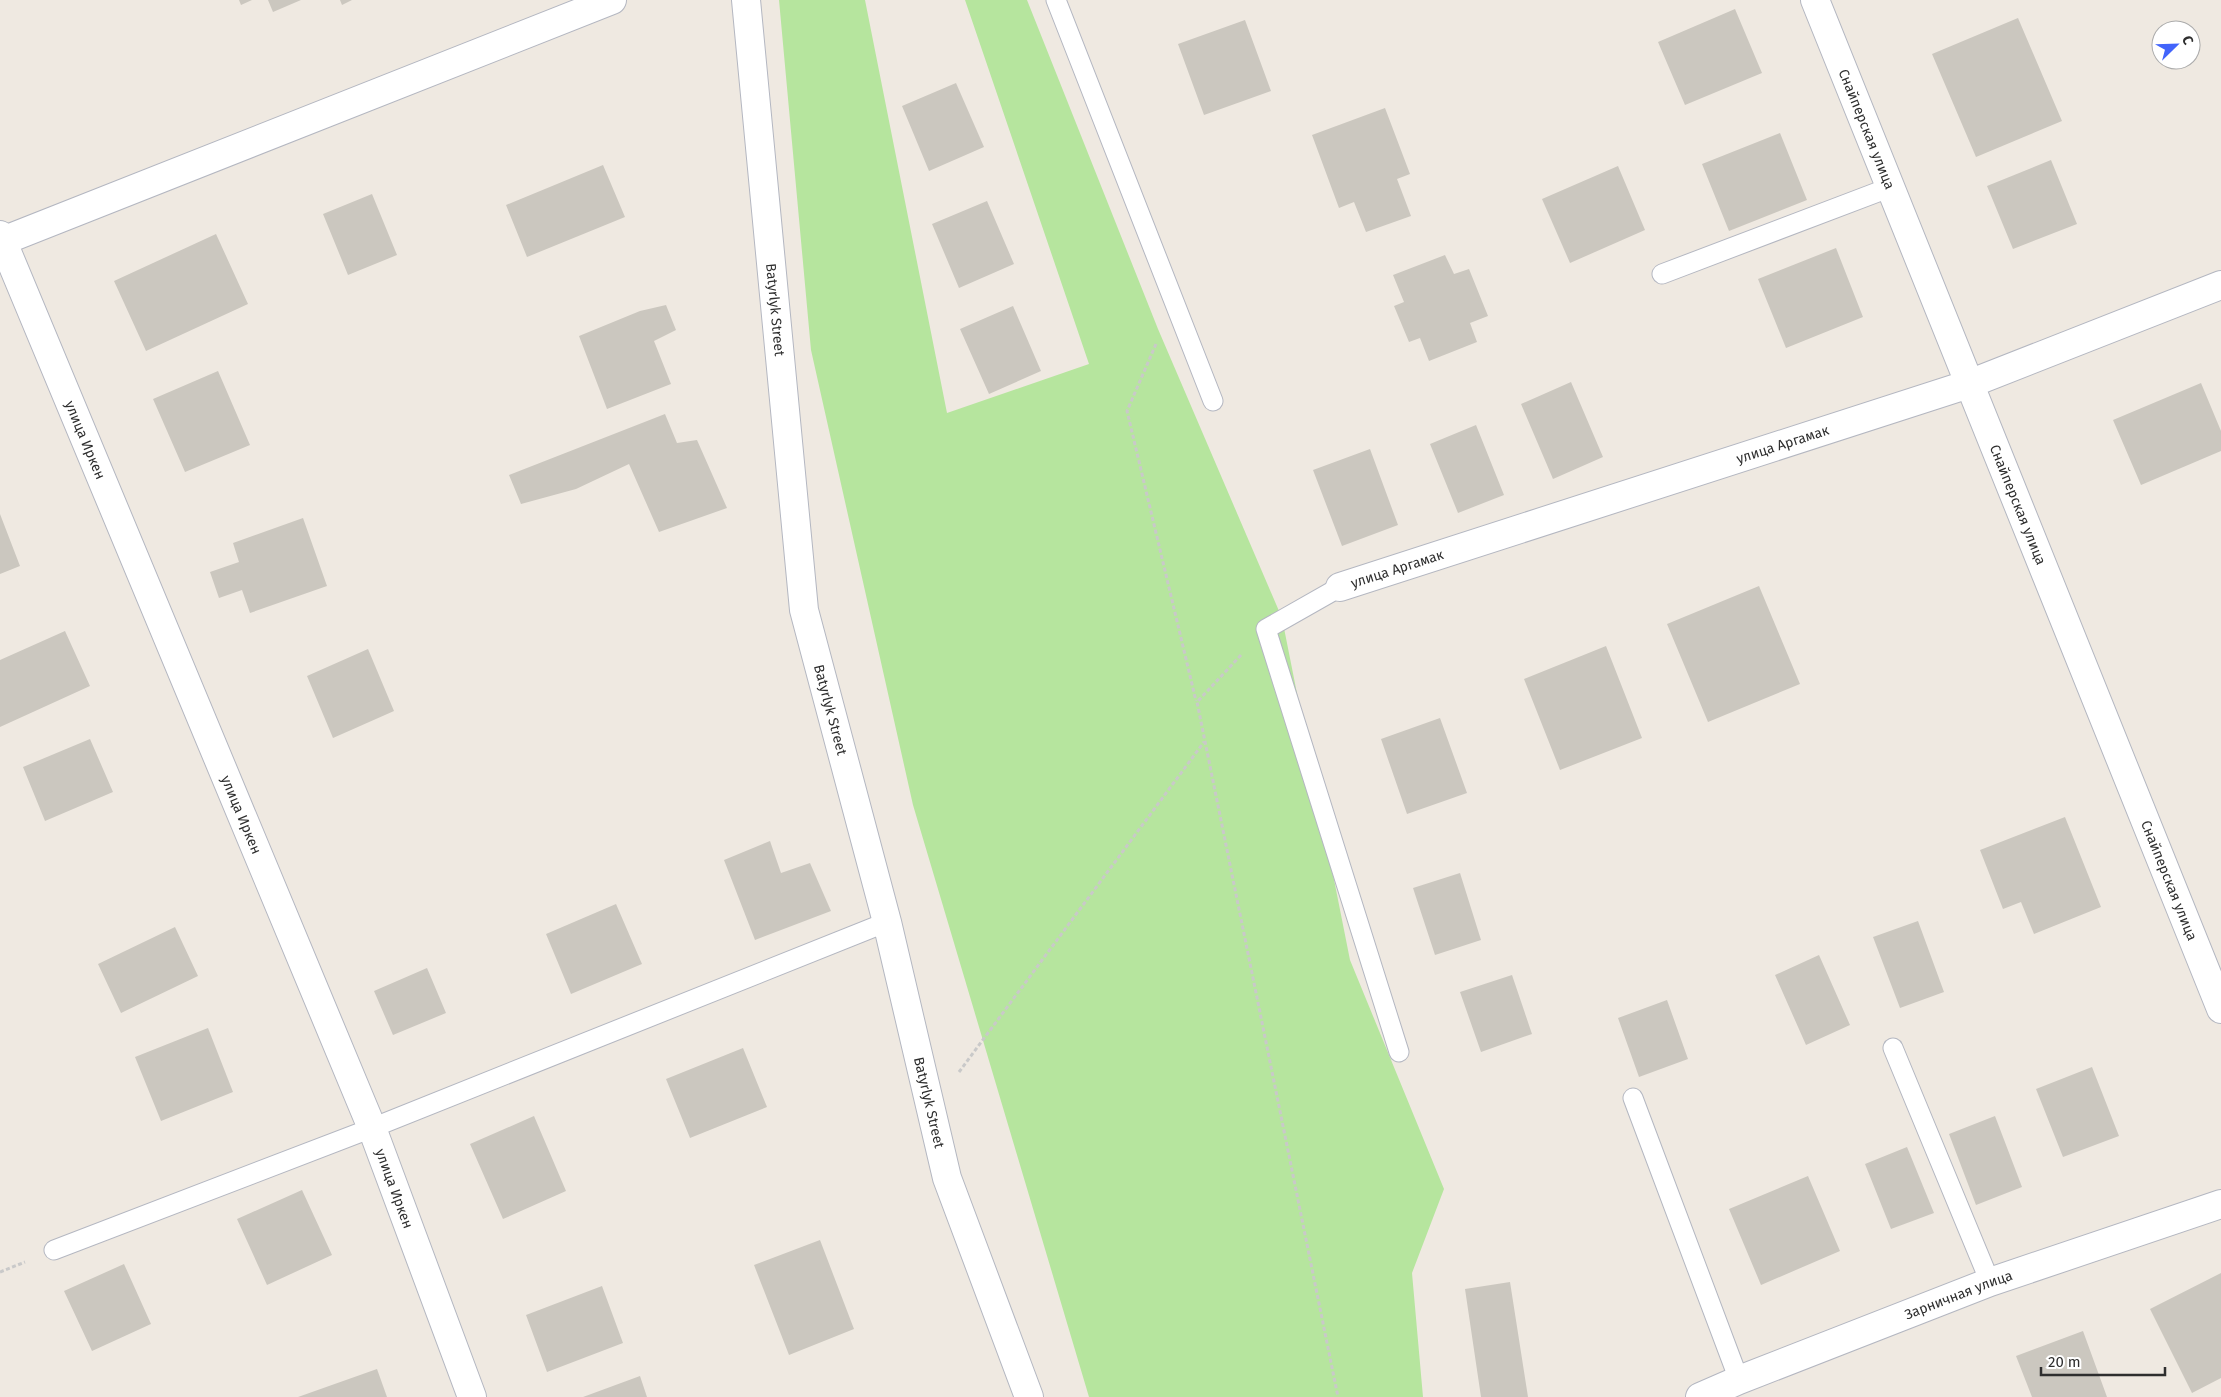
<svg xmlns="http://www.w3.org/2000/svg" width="2221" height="1397" viewBox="0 0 2221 1397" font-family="'Fira Sans',sans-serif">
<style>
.green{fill:#b6e59e}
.building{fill:#cbc7bf}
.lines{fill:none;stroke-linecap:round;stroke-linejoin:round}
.lane-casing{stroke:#b4b7c1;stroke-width:21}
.street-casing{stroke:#b4b7c1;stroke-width:30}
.path{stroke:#c9c9c9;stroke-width:3;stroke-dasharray:4 2.5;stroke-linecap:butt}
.lane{stroke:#fff;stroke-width:19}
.street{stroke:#fff;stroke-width:28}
.labels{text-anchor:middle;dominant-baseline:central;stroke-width:4.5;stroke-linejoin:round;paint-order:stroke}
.street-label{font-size:14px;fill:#2e2e2e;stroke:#fff}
</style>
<rect width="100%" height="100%" fill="#efe9e1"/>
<path class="green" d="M779,0h86l82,413 142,-49 -124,-364h62l131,329 124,289 68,342 94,229 -32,84 11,124h-334l-176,-592 -102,-455z"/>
<path class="building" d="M239,0h13l-11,5z
M268,0h33l-28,12z
M340,0h12l-10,5z
M1735,9l27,64 -77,32 -27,-63z
M2018,18l44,103 -86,36 -44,-103z
M1245,20l26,71 -67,24 -26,-71z
M956,83l28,64 -55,24 -27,-65z
M1385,108l25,66 -13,5 14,37 -45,16 -12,-30 -15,6 -27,-73z
M1780,133l27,67 -78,31 -27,-67z
M2051,160l26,64 -64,25 -26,-63z
M603,165l22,52 -98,40 -21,-52z
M1618,166l27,64 -75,33 -28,-64z
M372,194l25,61 -49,20 -25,-61z
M987,201l27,63 -55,24 -27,-64z
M216,234l32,70 -102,47 -32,-70z
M1836,248l27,69 -77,31 -28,-69z
M1445,255l9,19 15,-5 19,47 -18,7 7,19 -48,19 -9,-23 -11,4 -15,-36 10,-4 -11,-27z
M666,305l10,25 -22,11 17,43 -64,25 -28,-73 61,-25z
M1013,306l28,65 -52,23 -29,-65z
M218,371l32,74 -65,27 -32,-73z
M1571,382l32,75 -50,22 -32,-75z
M2201,383l20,48v20l-80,34 -28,-65z
M665,414l12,29 20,-3 30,68 -68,24 -30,-68 -53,25 -55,15 -12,-29z
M1476,425l28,70 -46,18 -28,-69z
M1370,449l28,76 -56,21 -29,-76z
M0,514l20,52 -20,8z
M303,518l24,68 -77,27 -8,-23 -23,8 -9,-26 29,-10 -6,-19z
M1759,586l41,98 -92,38 -41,-98z
M65,631l25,55 -90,41v-67z
M1606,646l36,92 -82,32 -36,-91z
M368,649l26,62 -61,27 -26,-62z
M1440,718l27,75 -60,21 -26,-75z
M90,739l23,53 -68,29 -22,-54z
M2065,817l36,90 -67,27 -13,-32 -18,7 -23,-59z
M770,841l11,32 29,-10 21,48 -76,29 -31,-80z
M1460,873l21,67 -46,15 -22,-67z
M616,904l26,60 -71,30 -25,-60z
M1918,921l26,71 -44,16 -27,-71z
M175,927l23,49 -77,37 -23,-49z
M1819,955l31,70 -44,20 -31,-70z
M427,968l19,45 -53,22 -19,-44z
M1512,975l20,59 -51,18 -21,-60z
M1667,1000l21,59 -49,18 -21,-59z
M208,1028l25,64 -72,29 -26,-64z
M743,1048l24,59 -77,31 -24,-59z
M2092,1067l27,69 -56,21 -27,-68z
M534,1116l32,75 -63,28 -33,-75z
M1995,1116l27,71 -46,18 -27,-71z
M1907,1147l27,66 -43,16 -26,-65z
M1808,1176l32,75 -79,34 -32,-76z
M302,1190l30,65 -65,30 -30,-66z
M820,1240l34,89 -65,26 -35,-90z
M124,1264l27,60 -59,27 -28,-60z
M2221,1273v105l-29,15 -42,-84z
M1510,1282l18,115h-47l-16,-108z
M602,1286l21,57 -76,29 -21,-57z
M2083,1331l24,66h-75l-16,-41z
M377,1369l10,28h-89z
M640,1376l7,21h-64z"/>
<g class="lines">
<defs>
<path id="lane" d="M1056,0l157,401
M1662,274l229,-87
M1340,587l-74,42 133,423
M1893,1048l97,234
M1633,1098l106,282
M54,1250l318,-122 515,-206"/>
<g id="street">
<path id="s1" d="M746,0l58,610 83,312 60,256 82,219"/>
<path id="s2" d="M1815,0l406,1009"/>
<path id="s3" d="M0,235l372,893 100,269"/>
<path d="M0,242l612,-242"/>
<path id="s4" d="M1340,587l629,-203 252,-99"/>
<path id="s5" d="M1700,1397l39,-17 251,-98 231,-78"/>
</g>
</defs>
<use href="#lane" class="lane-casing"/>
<use href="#street" class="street-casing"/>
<path class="path" d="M1156,344l-29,67 69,290
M1241,655l-44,47 141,695
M959,1072l245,-330
M0,1272l25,-10"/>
<use href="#lane" class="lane"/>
<use href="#street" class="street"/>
</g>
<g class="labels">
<g class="street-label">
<text stroke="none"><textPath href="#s2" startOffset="139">Снайперская улица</textPath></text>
<text stroke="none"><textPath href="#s1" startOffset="311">Batyrlyk Street</textPath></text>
<text stroke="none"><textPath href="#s3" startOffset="222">улица Иркен</textPath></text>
<text stroke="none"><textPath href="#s4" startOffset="465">улица Аргамак</textPath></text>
<text stroke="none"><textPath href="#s2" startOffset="544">Снайперская улица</textPath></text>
<text stroke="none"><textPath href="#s4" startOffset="60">улица Аргамак</textPath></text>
<text stroke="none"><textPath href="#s1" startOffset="716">Batyrlyk Street</textPath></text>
<text stroke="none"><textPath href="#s3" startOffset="628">улица Иркен</textPath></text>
<text stroke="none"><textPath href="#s2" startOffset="949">Снайперская улица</textPath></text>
<text stroke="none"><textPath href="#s1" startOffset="1121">Batyrlyk Street</textPath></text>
<text stroke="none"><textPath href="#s3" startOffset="1032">улица Иркен</textPath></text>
<text stroke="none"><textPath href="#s5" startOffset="278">Зарничная улица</textPath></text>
</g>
</g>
<g transform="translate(2176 45) rotate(67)"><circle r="24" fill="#ffffff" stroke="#ababab"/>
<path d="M0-4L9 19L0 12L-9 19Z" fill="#4264fb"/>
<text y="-8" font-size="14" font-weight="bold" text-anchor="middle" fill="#2e2e2e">С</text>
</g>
<path d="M2041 1367v8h124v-8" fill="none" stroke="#2e2e2e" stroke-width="2.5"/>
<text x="2048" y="1367" font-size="15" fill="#2e2e2e" stroke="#ffffff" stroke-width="4" paint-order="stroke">20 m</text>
</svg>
